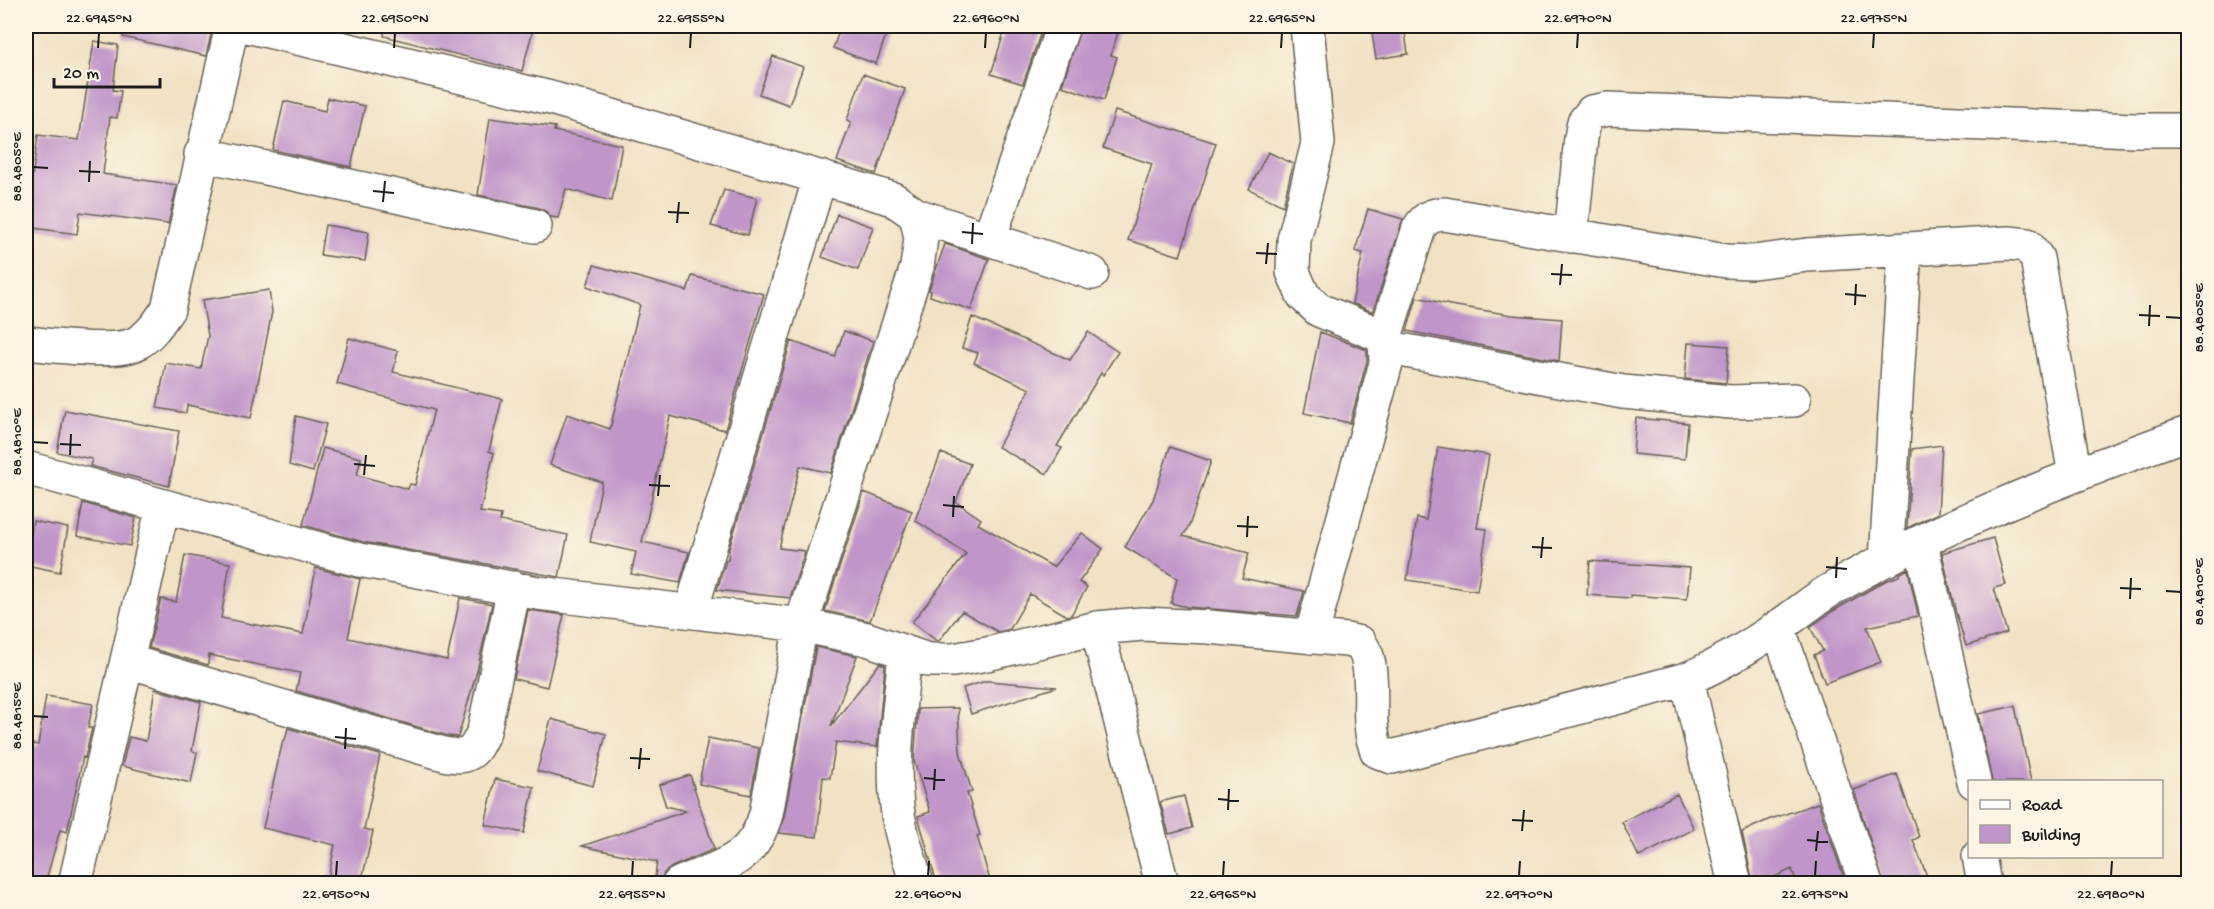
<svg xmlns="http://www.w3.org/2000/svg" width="2214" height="909" viewBox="0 0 2214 909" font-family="'Gochi Hand',sans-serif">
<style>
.building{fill:#c095c9}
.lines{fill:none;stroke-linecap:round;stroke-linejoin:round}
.street-casing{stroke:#676157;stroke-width:36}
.street{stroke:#fff;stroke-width:33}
.ticks{fill:none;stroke:#1c1c1c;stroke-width:2}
.neatline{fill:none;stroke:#1c1c1c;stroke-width:2}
.ticks-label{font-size:15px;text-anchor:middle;fill:#1c1c1c}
</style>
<rect width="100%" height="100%" fill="#fcf5e5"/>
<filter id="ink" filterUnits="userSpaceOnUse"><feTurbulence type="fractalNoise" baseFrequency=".0167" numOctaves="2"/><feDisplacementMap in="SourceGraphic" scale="12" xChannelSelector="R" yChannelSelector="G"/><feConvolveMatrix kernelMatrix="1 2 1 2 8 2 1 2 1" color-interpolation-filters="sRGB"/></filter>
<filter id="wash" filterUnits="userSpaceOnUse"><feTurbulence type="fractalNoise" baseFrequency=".008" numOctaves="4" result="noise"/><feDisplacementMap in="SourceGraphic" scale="24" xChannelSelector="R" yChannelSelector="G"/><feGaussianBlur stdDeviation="1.35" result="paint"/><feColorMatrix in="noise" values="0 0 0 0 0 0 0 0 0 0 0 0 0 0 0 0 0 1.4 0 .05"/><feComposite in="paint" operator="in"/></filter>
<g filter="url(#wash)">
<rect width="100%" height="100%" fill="#f1e2c4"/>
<g id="blocks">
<path class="building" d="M124,26h89l-7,30 -83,-19z
M385,26h149l-12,45 -138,-35z
M841,26h48l-13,38 -43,-16z
M1006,26h37l-20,58 -32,-10z
M1081,26h39l-9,29 6,2 -13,43 -42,-14z
M1371,26h33l4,28 -32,5z
M94,41l24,4 -5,45 8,1 -4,27 -7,-1 -7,57 74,11 -9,39 -88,-12 -3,22 -51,-7v-34h4l8,-58 41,5z
M773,56l30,11 -14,38 -30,-11z
M863,74l42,15 -29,85 -39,-13 14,-39 -4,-2z
M328,98l37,8 -14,61 -78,-17 11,-49 41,10z
M1115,111l101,32 -36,113 -52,-16 24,-76 -49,-16z
M490,118l65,9 -1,4 68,14 -10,56 -46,-12 -8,29 -7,-1 -4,-5 -8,-4 -61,-13z
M1268,152l25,12 -10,42 -34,-17z
M724,190l33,8 -9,37 -37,-9z
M1368,209l35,10 -30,93 -21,-9 11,-50 -8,-2z
M837,214l36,13 -15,43 -36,-13z
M325,225l44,7 -4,29 -45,-6z
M945,244l44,15 -18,51 -41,-14 1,-5 -2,-1z
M594,265l93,26 5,-15 72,18 -39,136 -55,-14 -28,126 47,10 -9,31 -49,-9 5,-22 -46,-10 12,-60 -52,-17 17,-51 43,15 30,-124 -53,-19z
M269,290l3,22 -21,106 -64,-13 -1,8 -29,-5 9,-45 35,6 7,-33 -6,-36z
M1417,297l33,8 62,10 50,4 -3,42 -152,-30z
M972,317l98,43 18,-28 30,20 -15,23 -2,-2 -44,73 5,2 -15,26 -49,-27 32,-58 -56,-26 4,-10 -16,-5z
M844,331l29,10 -42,132 -31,-7 -21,82 26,3 -15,47 -73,-8 9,-30h2l1,-11 62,-208 44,16z
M1320,332l47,18v11l-17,62 -46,-10z
M349,338l49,13 -5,21 109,27 -13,52 5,2 -14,59 21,3 -1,6 68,14 -9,42 -196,-35 -60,-17 20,-77 38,10 -4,17 51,14 2,-5 5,1 19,-75 -97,-26z
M1688,343l41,3 -3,37 -41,-4z
M65,410l114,21 -10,55 -79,-20 2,-7 -35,-7z
M296,416l30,8 -13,48 -24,-7z
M1636,418l52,5 -3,36 -52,-5z
M1942,445l-4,68 -31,15 5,-79z
M1170,447l41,14 -22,65 -6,10 66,17 -7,25 62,13 -7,25 -110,-9 -16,-4 6,-25 -52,-31 28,-47z
M1438,447l51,8 -12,73 10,1 -10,62 -70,-11 10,-62 9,2z
M941,453l29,11 -14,38 25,17 -3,5 75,43 29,-34 21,16 -24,33 8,5 -16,28 -4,1 -37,-22 -20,35 -12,3 -36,-21 -23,30h-2l-25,-19 54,-68 -51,-34z
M864,492l48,19 -42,110 -45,-10z
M83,503l53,15 -6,28 -53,-10z
M33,521l35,7 -8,44 -34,-7z
M1993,538l13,47 -12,3 13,45 -41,13 -10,-33 -14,-60z
M185,555l45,8 -9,55 82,16 13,-66 44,11 -12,59 99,22 13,-62 32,6 -15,67 -19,66 -10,-1 -152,-45 4,-18 -91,-18 -1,10 -59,-17 12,-49 15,3z
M1590,561l100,7 -3,31 -57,-4v3l-43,-3z
M1908,569l10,47 -51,11 14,35 -56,21 -11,-28 9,-4 -13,-24 23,-16 52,-30 14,-5v-2z
M528,610l36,5 -17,72 -33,-8z
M816,647l41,9 -26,70 49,-63 5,2 -8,82 -41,-5 -6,36 -7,-1 -6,60 -38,-4 5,-16z
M986,681h3l68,6 -86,27 -8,-26z
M155,689l46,13 -9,49 5,1 -6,31 -69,-17 7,-29 17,4z
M46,696l47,8 -5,24h4l-7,30 -2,-1 -16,75 -7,-2 -15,54h-19v-141l12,2z
M2015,706l16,76h-39l-14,-68z
M958,708l2,44 12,40 -5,1 13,42 -3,1 14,48h-54l-19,-68 12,-4 -16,-51 4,-52z
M551,719l55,15 -13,52 -56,-15z
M288,728l92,27 -16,74 9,2 -12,53h-34l8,-39 -72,-17 20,-88h2z
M708,738l51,10 -8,47 -52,-11z
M1897,774l22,63 -6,3 17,44h-46l-30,-94z
M690,775l24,74 -42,18 -8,6 -3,11h-7l3,-22 -75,-16 104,-35 -20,-5 -7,-21z
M495,779l39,8 -10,46 -39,-8z
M1677,794l17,35 -55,28 -17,-35z
M1184,796l8,32 -23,6 -9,-32z
M1818,803l28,81h-49l-5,-15 -33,15h-6l-11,-52 26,-12z"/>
</g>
</g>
<g filter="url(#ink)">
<use href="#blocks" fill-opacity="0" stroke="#676157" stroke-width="1.5"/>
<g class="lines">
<defs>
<path id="street" d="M247,26l304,72 342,101 23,16 5,23 -4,29 -116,358 -35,189c-14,49 -44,51 -87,70
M1307,26l11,117 -24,97 -1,32 10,23 16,15 66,27 1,26 -75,274
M201,154l334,72
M916,215l176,58
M1571,236l10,-98 3,-16 8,-10 16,-3 526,21h54
M989,239l74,-213
M1385,337l34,-109c7,-11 13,-13 25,-14l282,47 28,1 53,-7 202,-12 18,2 10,13 38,217
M26,343c25,2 90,12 111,0 14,-8 22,-21 31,-34l64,-283
M1385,347l238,45 108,10 63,-2
M26,468l333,92 179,33 263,32 66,14 61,21h25l34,-6 110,-26 45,-4 67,3 138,13 13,3c3,5 7,11 8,17 7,31 -3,62 9,91l15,6 295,-78c32,-14 62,-32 91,-52 19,-12 36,-28 56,-39 111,-65 233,-111 354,-155
M1921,543l53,239
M1886,560l19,-311
M691,611l129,-434
M1778,627l88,257
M1097,628l65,256
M905,653c-5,57 -17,120 -4,177 4,18 11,36 16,54
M127,661l317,93c26,5 29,0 40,-23l30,-143
M1687,679l48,205
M1979,856l5,28
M75,884l88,-378"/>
</defs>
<use href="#street" class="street-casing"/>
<use href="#street" class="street"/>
</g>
</g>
<path class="ticks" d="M98,48l1,-15M394,48l1,-15M690,48l1,-15M985,48l1,-15M1281,48l1,-15M1577,48l1,-15M1873,48l1,-15M33,167l15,1M79,171l21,1M89,182l1,-21M373,191l21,2M383,202l2,-21M668,212l21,1M677,223l2,-21M962,232l21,2M972,244l1,-21M1256,253l21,1M1266,264l2,-21M1551,274l21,1M1560,285l2,-21M1845,294l21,2M1855,305l1,-21M2139,315l21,1M2166,317l15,1M2149,326l1,-21M33,442l15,1M60,444l21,1M70,455l1,-21M354,464l21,2M364,475l2,-20M649,485l21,1M658,496l2,-21M943,505l21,2M953,517l1,-21M1237,526l21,1M1247,537l1,-21M1532,547l20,1M1541,558l2,-21M1826,567l21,2M1836,578l1,-21M2120,588l21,1M2166,591l15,1M2130,599l1,-21M33,716l15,1M335,737l21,2M345,749l1,-21M630,758l20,1M639,769l2,-21M924,778l21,2M934,790l1,-21M1218,799l21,2M1228,810l1,-21M1512,820l21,1M1522,831l2,-21M1807,840l21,2M1816,851l2,-20M336,876l1,-15M632,876l1,-15M928,876l1,-15M1223,876l1,-15M1519,876l1,-15M1815,876l1,-15M2111,876l1,-15"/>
<rect width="2214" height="909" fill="none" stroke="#fcf5e5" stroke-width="66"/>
<rect x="1968" y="780" width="195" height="78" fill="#fcf5e5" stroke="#a29e95" stroke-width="1.5"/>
<rect x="1980" y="800" width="30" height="9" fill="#ffffff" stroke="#a29e95" stroke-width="1.5"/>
<text x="2022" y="810" font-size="18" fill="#1c1c1c">Road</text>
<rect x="1980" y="825" width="30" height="18" fill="#c095c9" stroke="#a29e95" stroke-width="1.5"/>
<text x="2022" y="840" font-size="18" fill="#1c1c1c">Building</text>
<path d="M54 78v9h106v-9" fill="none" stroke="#1c1c1c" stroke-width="3"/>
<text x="63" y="78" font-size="18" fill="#1c1c1c" stroke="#fcf5e5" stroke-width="4.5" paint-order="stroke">20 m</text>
<rect x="33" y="33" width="2148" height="843" class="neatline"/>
<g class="ticks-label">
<text x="99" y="22">22.6945°N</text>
<text x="395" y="22">22.6950°N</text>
<text x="691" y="22">22.6955°N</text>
<text x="986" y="22">22.6960°N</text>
<text x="1282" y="22">22.6965°N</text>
<text x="1578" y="22">22.6970°N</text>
<text x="1874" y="22">22.6975°N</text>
<text transform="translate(16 167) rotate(-90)" y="5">88.4805°E</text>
<text transform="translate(2198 318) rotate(-90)" y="5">88.4805°E</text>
<text transform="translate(16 442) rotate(-90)" y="5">88.4810°E</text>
<text transform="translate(2198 592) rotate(-90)" y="5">88.4810°E</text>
<text transform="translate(16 716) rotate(-90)" y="5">88.4815°E</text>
<text x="336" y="898">22.6950°N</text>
<text x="632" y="898">22.6955°N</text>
<text x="928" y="898">22.6960°N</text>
<text x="1223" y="898">22.6965°N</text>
<text x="1519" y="898">22.6970°N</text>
<text x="1815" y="898">22.6975°N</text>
<text x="2111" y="898">22.6980°N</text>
</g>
</svg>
